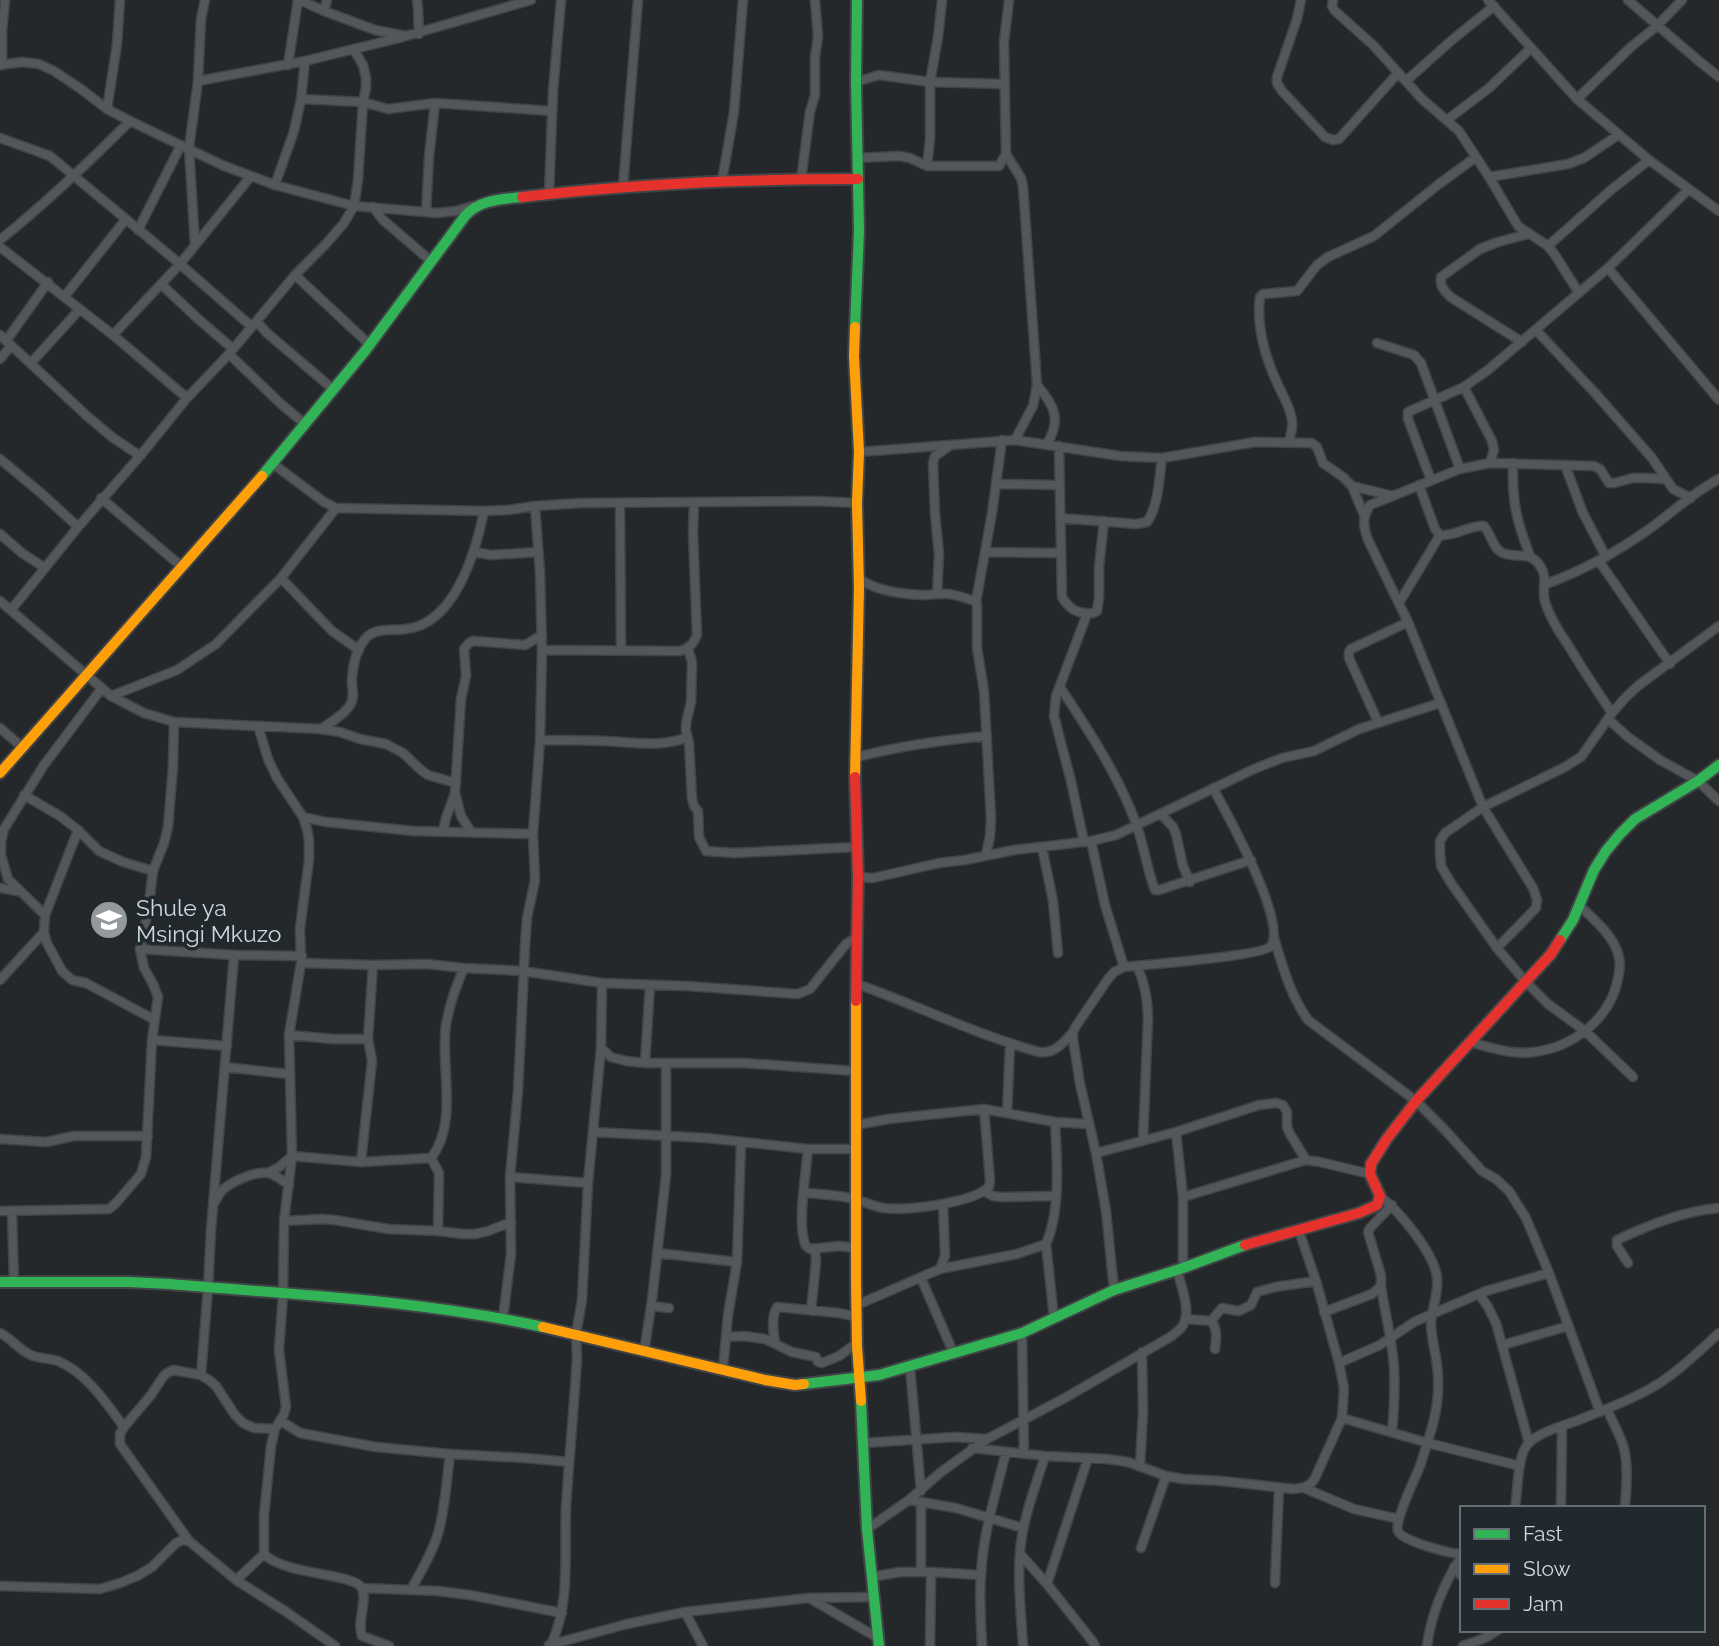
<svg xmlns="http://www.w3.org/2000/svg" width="1719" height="1646" viewBox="0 0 1719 1646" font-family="Raleway,sans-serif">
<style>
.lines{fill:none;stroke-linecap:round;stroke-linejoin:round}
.street-casing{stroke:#404446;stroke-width:11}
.fast-casing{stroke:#404446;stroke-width:14}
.slow-casing{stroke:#404446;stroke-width:14}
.jam-casing{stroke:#404446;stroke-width:14}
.street{stroke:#545759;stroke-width:8}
.fast{stroke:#30b455;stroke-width:10}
.slow{stroke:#ff9f0a;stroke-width:10}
.jam{stroke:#e5322d;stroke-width:10}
.labels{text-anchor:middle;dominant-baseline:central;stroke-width:7;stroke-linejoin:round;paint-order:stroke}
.poi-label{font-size:23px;fill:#d0d6d9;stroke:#20292e;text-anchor:start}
</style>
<rect width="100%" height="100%" fill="#24282a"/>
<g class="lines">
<defs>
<path id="street" d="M300,0l24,11 51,19 31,6 125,-36
M417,0l1,8 1,26
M1301,0l-4,19 -20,58v6l5,8 43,46 8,3 6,-1 59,-66
M1333,0l-1,6 3,5 38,34 49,54 37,32 30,46 29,49 30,20 7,9 24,38
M1488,0l89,99 72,61 70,51
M1628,0l72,62 19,15
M324,11l3,-11
M0,65l22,-3 17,2 15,7 27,18 26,20 23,12 92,44 53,20 79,21 83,7 19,-2 17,-5
M2,65v-34l3,-31
M288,65l10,-65
M198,81l107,-20 98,-24
M1406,81l46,-41 42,-34
M856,82l23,-7 51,7 74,2
M301,99l62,3 25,7 47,-6 117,8
M1577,99l55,-53 25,-20 25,-26
M107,109l10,-65 3,-44
M1447,120l42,-32 42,-40
M0,138l50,18 130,108 72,63
M1006,154l15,24 2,8 14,199 -4,21 -18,34
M858,158l41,-2 11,2 17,8h72l7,-12 -2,-112 5,-42
M927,166l3,-27v-57l8,-45 4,-37
M1489,177l79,-13 16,-6 34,-23
M801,180l9,-68 5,-17v-38l3,-20 -3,-37
M722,181l12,-69 9,-112
M275,185l19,-54 7,-32 4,-38
M623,187l15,-187
M549,194l4,-103 8,-91
M373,207l9,12 50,43
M426,212l3,-55 6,-54
M138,230l43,-85
M0,240c46,-37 88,-77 130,-119
M195,245l-6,-97 9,-67 3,-62 4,-19
M1548,246l63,-56 38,-30
M0,247l113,88 74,63
M1608,268l111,132
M295,275l74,69
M161,284l35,33 37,32
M65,296l61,-77
M257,322l10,11 67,57
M1536,330l59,63 57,65 21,31 18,9
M0,335l87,81 25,21 28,19
M113,335l67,-71 71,-88
M6,341l42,-59
M1522,342l-70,-44c-8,-7 -12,-11 -11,-21l39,-28 18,-7 30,-8
M1377,343l37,12 7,8 39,106
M229,354l52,50 24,20
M0,359l11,-13
M31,363l49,-54
M1037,385c17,20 25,34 10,59
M1464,387l28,54 2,9 -4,13
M1288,443c3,-8 5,-14 4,-22 -1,-13 -9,-25 -14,-36 -12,-26 -22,-59 -18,-88l3,-3 34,-3 20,-26 11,-8 46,-21 65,-52 37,-27
M1059,446l3,151c8,13 15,17 31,16l4,-2 2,-14v-30l5,-46
M859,452l156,-12 105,16 42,2 93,-16 57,1 5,4 6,16 20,14 9,9 12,29
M0,459l41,34 37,34
M272,463l52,39 12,6 148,3 24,-1 27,-4 46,-3 234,-2 42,2
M1513,463c-1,39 3,56 17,93
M1565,465l18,48 23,44
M1431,480l-23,-61v-7l56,-25 24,-17 120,-102 80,-78
M996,484l64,1
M1419,485l16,44 5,6c15,2 28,-10 44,-9 7,8 9,22 17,26 12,7 26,-1 36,10 13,14 4,25 8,40 5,16 14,30 23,43 14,23 29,46 44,68
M1352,486l41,10
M101,498l81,69
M620,503l1,148
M1060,518l76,6 11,-2c12,-17 12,-44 15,-64
M0,534l22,19 23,15
M475,552l16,3 47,-3
M986,552l75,1
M1599,561l71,103
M281,578l51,53 27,19
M859,578c15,13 43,16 63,17 9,0 19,-2 28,-1 8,2 18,4 26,8l1,2v44l7,43 7,127 -1,18 -4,19
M1546,584c38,-14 73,-33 106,-57 22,-16 43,-36 67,-48
M937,594l2,-40 -4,-40 -2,-51 2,-7 13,-9
M0,601l111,95 33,17 30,9 147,7 19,3 20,7 26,5 17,9 18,17 7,5 28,8
M976,602l16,-89 10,-73
M1399,603l41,-68
M11,610l67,-83 62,-71 47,-58 42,-44 66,-79 30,-30 19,-22 10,-17 4,-26 5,-78 3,-14v-10l-3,-13 -9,-15
M688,648l4,14 -1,40 -5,21v8l3,12 3,56 2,7 4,5 1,26 7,14 28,2 122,-6
M542,650l138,1c10,-3 13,-7 17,-16l-4,-102 1,-30
M1060,687c29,44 59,89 77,139 7,21 10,43 18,64h4l92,-30
M111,696l66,-26 39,-26 65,-66 55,-70
M1608,719l20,18 32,23 38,21 21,20
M1378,722l-29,-64v-6l2,-3 57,-27
M258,726l10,33 9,19 26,39 4,12 2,11v20l-9,68 1,35 -12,72 3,121 -8,65 -1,73 -4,56 7,57 -2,7 -9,15 -4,17 -7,70v38c20,21 87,19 97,33 8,12 -5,34 1,49l27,10
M0,728l22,19
M321,729c10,-7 23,-14 29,-24 6,-9 1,-17 2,-27 1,-13 5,-30 14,-40 9,-11 27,-7 40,-9 49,-5 70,-78 78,-118
M540,740c22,0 44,0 66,1 26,1 57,7 81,-4
M857,757c43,-11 85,-17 130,-21
M24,795l36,21 18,14 21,21 24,11 30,9
M1161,814l12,13 3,7 7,32 7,16
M303,817l23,5 87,9 120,3
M78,830l-33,85 -1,17 3,11 15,28 10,9 14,3 69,37
M443,831l3,-13 9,-25
M471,832l-10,-16 -6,-23 6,-94 5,-23 -2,-27 5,-6 4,-2 52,4 17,-10
M1091,841l14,64 19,62
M1084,842l-13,-61 -17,-65 2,-20 31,-82
M1042,847l11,54 5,52
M858,877l15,1 66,-15 26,-3 49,-10 77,-9 25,-6 138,-66 28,-11 32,-7 45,-22 81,-26
M0,888l18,3
M45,915l-37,-36 -7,-24v-13l3,-13 40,-64 58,-77
M1274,938c9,29 16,57 34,82l108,81 28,28 38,42 14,8 13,12 17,27 23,55 51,139
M1497,948l39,-40 1,-8 -4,-12 -50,-81 -75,-185 -40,-82c-5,-15 -6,-21 2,-35l90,-36 30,-6 104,3 6,3 9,14h5l19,-5h12l21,1
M140,949l94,6 68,1
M301,963l72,2 53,-1 38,4 59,3 79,12 85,3 111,8 12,-5 36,-45 11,-7
M1137,966c8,17 10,32 11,51l-5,124
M0,980l44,-48
M857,984c62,22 117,50 182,68 16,2 24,-9 34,-20
M289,1035l44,4h35
M152,1040l75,6
M1470,1042c22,6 42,13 64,10 40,-5 77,-34 84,-74 3,-11 2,-22 -3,-32 -8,-16 -23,-28 -36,-41
M601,1048l10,9 15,4 19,2h98l112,8
M645,1063l5,-78
M225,1067l63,7
M1633,1077l-48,-46 -37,-27 -23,-23 -28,-33 -46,-65 -10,-17 -1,-14v-11l5,-8 38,-26 82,-40 16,-10 31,-44 14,-16 13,-12 80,-59
M1007,1113l3,-69
M856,1125l32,-6 96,-10 71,13 33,2
M593,1132l114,6 101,11h49
M1176,1132l7,65v71
M0,1139l46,3 28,-6h74
M808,1149c-2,24 -10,70 -4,91 1,6 2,6 6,9l30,-3 16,2
M1096,1153l80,-21 83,-27 17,-2 7,2 4,7v15l3,7 16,26
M431,1158l8,15 -1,58
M361,1162l11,-101 -4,-22 5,-74
M268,1173l11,-6 13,-11 69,6 70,-4c28,-35 9,-92 15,-133 3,-19 10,-39 18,-57
M510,1177l78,6
M984,1191l9,5 8,1 54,-1
M804,1193c18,1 37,2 54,7 9,3 17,7 26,8 24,3 88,-5 105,-21l1,-7 -6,-71
M1380,1196c19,15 55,58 57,82 2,16 -6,31 -6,47 1,18 7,35 7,53 2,31 -9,60 -18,88 -5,13 -26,55 -22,65 3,10 53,23 64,23
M1183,1197l123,-37 14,2 50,12
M215,1202c3,-5 5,-11 10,-14 10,-8 31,-17 44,-15 7,2 14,8 20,12
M0,1211l109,-2 7,-6 25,-29 5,-17 6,-117 6,-43 -5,-13 -9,-16 -4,-19 8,-38 5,-40 11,-28 4,-16 5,-61 1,-44
M12,1212l2,70
M284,1221l38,-2 13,1 53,9 50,2 25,3h12l13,-3 23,-9
M1046,1244l8,74
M658,1253l79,9
M1628,1263l-11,-17v-6c32,-15 66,-29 102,-32
M940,1269l5,-13 -2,-52
M921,1278l33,76
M1381,1286c4,27 11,54 13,81 1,22 0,44 -2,65
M1114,1290l-8,-79 -10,-58 -16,-69 -7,-45v-7l3,-6 32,-47 6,-7 10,-5c20,-2 139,-11 147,-21 17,-23 -45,-134 -58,-158
M1479,1294l9,13 8,16 33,120
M857,1305l83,-36 77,-15 29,-10c15,-34 11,-85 9,-122
M651,1306l18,2
M811,1311l5,-49 -1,-13
M1324,1312l48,-18 9,-8v-11l-13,-43 2,-4 22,-23
M503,1318l8,-64 -1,-77 8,-86 7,-145 2,-28 8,-38 -2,-46 7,-94 2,-90 -2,-77 -5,-67
M1185,1319l26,2c7,7 5,18 4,28
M1211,1321l11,-13 17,3 12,-6 6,-13 18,-5 41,-6
M0,1333c12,6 19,17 31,22 9,4 18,3 27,6 29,12 48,42 66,66
M1022,1333l2,121
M726,1337l18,-1 21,3 27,13 24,5 2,5 4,1 17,-7 18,-13
M775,1342c-2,-11 -4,-25 2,-35l62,6 18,4
M1503,1345l65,-19
M644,1352l8,-52 14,-125v-111
M1339,1363l41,-18 34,-23 18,-8 54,-23 63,-18
M910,1367l11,124
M723,1369l5,-54 9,-53 4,-120
M201,1375l7,-87 3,-58 23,-275
M1607,1409c5,12 12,24 16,36 6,20 3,43 2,63
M1342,1418l86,25 92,23
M281,1421l19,12 76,14 74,7 75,4 44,4
M863,1443l92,-6 32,2
M972,1448l73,8 62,3 21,3 38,14 17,3 39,2 71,8c10,-1 17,-2 22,-11l27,-60 2,-30 -5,-25 -23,-82 -17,-50
M1140,1466l3,-54 -1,-60
M1304,1488l50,21 45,10
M909,1500l47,8 67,20
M921,1502v70
M1515,1508c3,-17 2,-50 12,-63 9,-12 38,-20 52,-25 22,-9 44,-17 65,-28 28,-14 52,-38 75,-59
M1561,1508l1,-82
M867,1529l42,-29 32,-28 46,-33 76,-40 109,-63c3,-3 6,-5 9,-8 12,-14 0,-42 -4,-58
M189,1541l-69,-97v-10l4,-7 27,-32 12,-18 4,-4 6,-3 28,5 8,5 7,6 19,29 8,8 11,5 21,1
M1141,1548l25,-72
M1021,1555l26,29 46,58 2,4
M1454,1567l8,9
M871,1577l29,-5h31l50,3
M236,1580l28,-26
M1275,1583l4,-95
M1047,1584l41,-126
M0,1586l100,3 20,-6 17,-7 15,-9 24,-24 7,-3 6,1 47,39 49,31 50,35
M362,1588l76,3 32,4 92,18
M411,1590c10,-19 22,-38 28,-60 6,-24 8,-51 11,-76
M811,1599l67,39
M685,1612l18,34
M549,1645l78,-21 58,-12 123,-14 66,-1
M551,1645c20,-44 13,-90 15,-137 3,-50 8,-100 11,-150l-1,-24 6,-34 6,-117 13,-135 1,-65
M930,1646l1,-74
M982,1646c-1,-23 -3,-48 -1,-71 2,-42 15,-82 25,-123
M1023,1646c-2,-34 -7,-76 -1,-110 4,-27 15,-54 23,-80
M1427,1646c4,-31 17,-64 35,-90
M1463,1646l22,-8 13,-8"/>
<path id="fast" d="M855,327l4,-96 -3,-149 1,-82
M262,476l103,-125 100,-135c14,-16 36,-17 57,-19
M1560,940l13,-20 21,-50 12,-19 14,-17 15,-15 63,-38 21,-16
M0,1282h128l42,2c124,11 251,16 373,43
M804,1384l75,-9 143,-42 92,-43 69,-22 62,-23
M861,1401l6,128 12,117"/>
<path id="slow" d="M855,327l-1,29 5,96 -2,51 2,85 -4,189
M0,773l262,-297
M856,1001v279l1,66 4,55
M543,1327l222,53 30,5 9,-1"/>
<path id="jam" d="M522,197c111,-13 224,-18 336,-18
M855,777l3,100 -2,124
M1245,1245l114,-32 18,-8 3,-9 -10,-22 1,-10 15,-24 30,-39 135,-147 9,-14"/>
</defs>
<use href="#street" class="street-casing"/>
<use href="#fast" class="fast-casing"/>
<use href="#slow" class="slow-casing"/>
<use href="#jam" class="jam-casing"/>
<use href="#street" class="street"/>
<use href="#fast" class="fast"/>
<use href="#slow" class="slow"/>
<use href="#jam" class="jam"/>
</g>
<defs>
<symbol id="school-disc" viewBox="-11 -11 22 22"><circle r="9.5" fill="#94999c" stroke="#20292e"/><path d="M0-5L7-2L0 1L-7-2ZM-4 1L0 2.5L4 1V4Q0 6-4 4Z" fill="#fff"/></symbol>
</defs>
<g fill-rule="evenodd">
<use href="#school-disc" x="87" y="898" width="44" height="44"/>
</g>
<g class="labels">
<g class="poi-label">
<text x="136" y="907">Shule ya<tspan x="136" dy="26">Msingi Mkuzo</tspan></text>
</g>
</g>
<rect x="1460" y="1506" width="245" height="126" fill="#20292e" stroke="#666e72" stroke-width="2"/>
<rect x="1474" y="1529" width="35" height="10" fill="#30b455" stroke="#666e72" stroke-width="2"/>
<text x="1523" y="1541" font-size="21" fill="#d0d6d9">Fast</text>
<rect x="1474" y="1564" width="35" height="10" fill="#ff9f0a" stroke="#666e72" stroke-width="2"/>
<text x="1523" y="1576" font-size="21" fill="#d0d6d9">Slow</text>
<rect x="1474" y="1599" width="35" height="10" fill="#e5322d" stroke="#666e72" stroke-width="2"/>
<text x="1523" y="1611" font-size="21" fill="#d0d6d9">Jam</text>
</svg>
